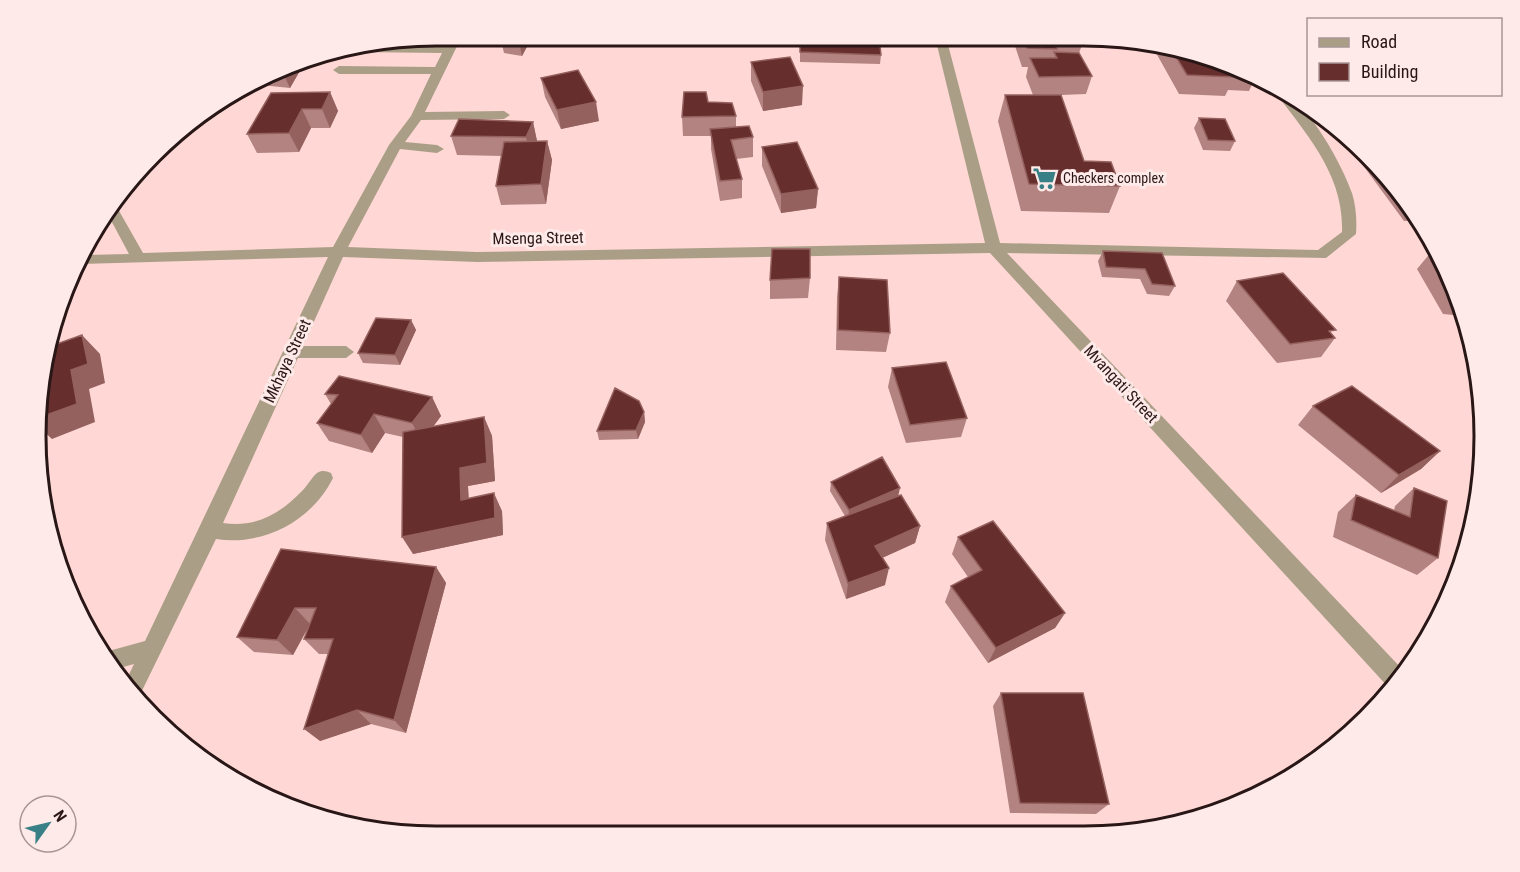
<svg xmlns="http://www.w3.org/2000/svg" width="1520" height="872" viewBox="0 0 1520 872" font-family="'Roboto Condensed',sans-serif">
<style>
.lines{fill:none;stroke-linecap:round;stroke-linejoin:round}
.minor{fill:#ab9e87;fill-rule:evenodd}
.wall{fill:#b28381}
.shaded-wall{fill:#94615f}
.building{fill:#662e2d;stroke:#94615f;stroke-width:1.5}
.labels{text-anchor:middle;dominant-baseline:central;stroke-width:6;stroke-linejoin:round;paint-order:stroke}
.far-poi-label{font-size:14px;fill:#281716;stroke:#feeae9;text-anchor:start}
.street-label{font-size:16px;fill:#281716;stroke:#feeae9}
.rim{fill:none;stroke:#281716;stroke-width:3}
</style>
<rect width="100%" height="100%" fill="#ffd8d5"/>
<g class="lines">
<path class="minor" d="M450,36h12l-37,76 79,-1 6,4 -6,4 -83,1 -16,22 32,3 7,4 -7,4 -37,-4 -52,98 129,5 508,-9 -50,-206h11l54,206 318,7 24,-18c2,-59 -37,-99 -70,-144l2,-3c31,13 67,76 78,108 4,13 5,27 4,41l-30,24 -319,-5 397,418 -15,17 -399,-435 -513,9 -134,-5 -40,89h43l8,6 -8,6h-48l-75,165c32,5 57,-9 79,-32 5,-5 10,-14 15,-18 5,-3 9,-2 14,0l2,5c-22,44 -70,68 -117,61l-79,162 -12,-18 9,-19 -18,5 -11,-17 40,-11 183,-384 -247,7 4,-9 44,-1 -23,-43 8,-9 29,51 190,-6 56,-102 22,-29 20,-42h-92l-6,-4 6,-4 96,1 7,-14 -86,-1 -5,-2 26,-4h68z
M523,36h23l4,3 -6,3z"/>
</g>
<path class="wall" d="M500,36h29l1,5 -8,15 -18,-3z
M561,36h37l-1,3h-35z
M1012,37h73l-6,16 13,23 -6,18 -25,1 23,66 36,25 -11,27 -88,-2 -23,-90 7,-26h28l-7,-18 2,-10h-6z
M800,43l81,12 -1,9 -80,-2z
M1157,45l31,5 67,28 -6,13 -21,-1 -3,6 -46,-2 -24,-43z
M304,59l1,3 -15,26 -29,-3 -2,-2z
M751,62l51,43 -39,6 -12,-30z
M541,78l58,43 -38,8 -16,-32z
M330,92l8,19 -8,17h-19l-12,24 -42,1 -10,-19z
M708,102l28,14v11l17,10v20l-17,2 6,20v19l-22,3 -9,-52v-13h-28l-1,-19z
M1199,118l36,23 -5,10 -27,-1 -9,-22z
M533,122l4,19h10l5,19 -6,44 -45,1 -5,-19 6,-30 -45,-1 -6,-19z
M1355,143l47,50 17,27 -15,1 -53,-72z
M762,147l56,42 -2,19 -35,5 -19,-47z
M1423,228l20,31 21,57 -21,-2 -26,-45 15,-18 -13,-17z
M1103,251l59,2 13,33 -6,10 -22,-2 -7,-15 -38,-2 -4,-16z
M839,277l51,56 -4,19 -50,-2 1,-53z
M810,278l-2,20 -38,1v-19z
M1237,281l96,54 2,3 -14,19 -44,6 -51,-62z
M411,320l5,10 -16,35 -37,-2 -5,-10z
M892,368l75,50 -6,19 -55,6 -18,-56z
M325,394l107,3 9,19 -8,11 51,-10 8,19 3,45 -27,5 1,13 33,12 1,24 -90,19 -10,-117 -18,-4 -13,20 -43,-12 -12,-18 14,-19z
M1313,406l127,45 -19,18 -40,24 -83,-68z
M644,412l1,10 -7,17 -39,1 -2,-9z
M831,482l67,14 22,30 -5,17 -33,15 3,27 -39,14 -21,-59 2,-17 18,-7 -15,-25z
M1414,488l24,70 -21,17 -84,-38 5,-25 18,-17 38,16 1,-5z
M958,537l107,76 -10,15 -67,35 -43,-61 6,-16 17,-9 -16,-23z
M281,549l155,18 10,16 -40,150 -35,-9 -51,17 8,-87h-9l-15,-15 6,-15 -17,31 -39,-3 -17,-15z
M1455,583l-7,14 -3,-7z
M1001,693l108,111 -13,10 -86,-1 -17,-107z"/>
<path class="shaded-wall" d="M519,36h10l1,5 -8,15 -4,-19z
M304,59l1,3 -15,26 -8,-17z
M803,86l-1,19 -39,6v-19z
M330,92l8,19 -8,17 -8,-19z
M596,102l3,19 -38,8 -4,-19z
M302,109l9,19 -12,24 -10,-19z
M533,122l4,19 -6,16 -5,-20z
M547,141l5,19 -6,44 -5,-20z
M818,189l-2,19 -35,5v-19z
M411,320l5,10 -16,35 -5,-10z
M82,335l18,19 5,29 -16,6 6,33 -43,17 -12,-11 1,-11z
M432,397l9,19 -19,25 -10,-18z
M644,412l1,10 -7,17 -2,-9z
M374,414l11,19 -13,20 -11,-18z
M484,417l8,19 3,45 -27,5 1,32 -8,-18 -1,-32z
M1440,451l-19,18 -40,24 18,-18z
M900,488l-2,9 -50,22 1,-9z
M494,493l8,18 1,24 -90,19 -11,-17z
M920,526l-5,17 -44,20 4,-17z
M436,567l10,16 -40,150 -12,-13z
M889,568l-4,17 -39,14 2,-16z
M295,608l15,16 -17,31 -16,-15z
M1065,613l-10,15 -67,35 8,-15z
M357,710l14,14 -51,17 -16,-12z"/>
<path class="building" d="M1023,37h45l1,6 -15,-1 3,7 -30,-1z
M800,43l80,3 1,9 -81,-3z
M1170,47l18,3 52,21h-9l3,6 -47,-2z
M1054,52l25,1 13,23 -53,1 -9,-19h27z
M790,57l13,29 -40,6 -12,-30z
M578,70l18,32 -39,8 -16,-32z
M330,92l-8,17h-20l-13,24 -42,1 24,-41z
M684,92h22l2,10 24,1 4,13 -54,1z
M1005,95h56l23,66 27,1 9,24 -91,-2z
M1199,118l26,1 10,22 -27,-1z
M459,119l74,3 -7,15 -75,-1z
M749,126l4,11 -22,3 11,39 -22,2 -10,-52z
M547,141l-6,43 -45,2 8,-44z
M797,142l21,47 -37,5 -19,-47z
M772,249h38v29l-40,2z
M1433,250h4l6,9 7,21z
M1103,251l59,2 13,33 -23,-2 -7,-15 -39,-2z
M1283,273l53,57 -7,1 6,7 -45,6 -53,-63z
M839,277l48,3 3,53 -52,-3z
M376,318l35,2 -16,35 -37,-2z
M82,335l6,29 -17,6 6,34 -36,13 7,-70z
M946,362l21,56 -57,7 -18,-57z
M339,376l93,21 -20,26 -38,-9 -13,21 -44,-12 21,-28 -13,-1z
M1352,386l88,65 -41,24 -86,-69z
M615,388l24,13 5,11 -8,18 -39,1z
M484,417l3,46 -27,5 1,32 33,-7 1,25 -93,19 1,-105z
M882,457l18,31 -51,22 -18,-28z
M1414,488l33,13 -9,57 -87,-38 5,-25 54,22z
M901,495l19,31 -45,20 14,22 -41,15 -21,-60z
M993,521l72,92 -69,35 -45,-62 31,-16 -24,-33z
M281,549l155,18 -42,153 -37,-10 -53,19 29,-90h-29l12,-31h-21l-18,32 -40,-3z
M1001,693h82l26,111 -89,-1z"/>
<defs>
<symbol id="supermarket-bare" viewBox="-9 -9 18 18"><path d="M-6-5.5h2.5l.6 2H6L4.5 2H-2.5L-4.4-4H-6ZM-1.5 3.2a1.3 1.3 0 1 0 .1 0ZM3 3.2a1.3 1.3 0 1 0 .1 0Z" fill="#388086" stroke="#feeae9" stroke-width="2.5" paint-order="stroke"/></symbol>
</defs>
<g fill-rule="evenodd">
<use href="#supermarket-bare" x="1028" y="162" width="33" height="33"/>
</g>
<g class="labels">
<g class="far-poi-label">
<text x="1063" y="178">Checkers complex</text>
</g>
<g class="street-label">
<text transform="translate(538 238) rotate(-1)">Msenga Street</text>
<text transform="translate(287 361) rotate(-65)">Mkhaya Street</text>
<text transform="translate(1121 384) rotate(47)">Mvangati Street</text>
</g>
</g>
<path d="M0 0H1520V872H0ZM436 46H1084A390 390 0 0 1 1474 436V436A390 390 0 0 1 1084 826H436A390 390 0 0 1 46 436V436A390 390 0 0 1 436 46Z" fill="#feeae9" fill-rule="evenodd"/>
<path class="rim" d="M436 46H1084A390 390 0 0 1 1474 436V436A390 390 0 0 1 1084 826H436A390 390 0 0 1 46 436V436A390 390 0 0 1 436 46Z"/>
<rect x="1307" y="18" width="195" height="78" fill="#feeae9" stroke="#a89695" stroke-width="1.5"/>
<rect x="1319" y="38" width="30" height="9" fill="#ab9e87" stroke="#a89695" stroke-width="1.5"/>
<text x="1361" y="48" font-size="18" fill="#281716">Road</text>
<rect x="1319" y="63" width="30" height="18" fill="#662e2d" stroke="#a89695" stroke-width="1.5"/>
<text x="1361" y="78" font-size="18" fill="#281716">Building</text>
<g transform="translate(48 824) rotate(56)"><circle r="28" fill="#feeae9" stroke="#a89695" stroke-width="1.5"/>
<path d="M0-4.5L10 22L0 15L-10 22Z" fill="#388086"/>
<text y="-9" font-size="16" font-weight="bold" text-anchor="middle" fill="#281716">N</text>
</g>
</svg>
